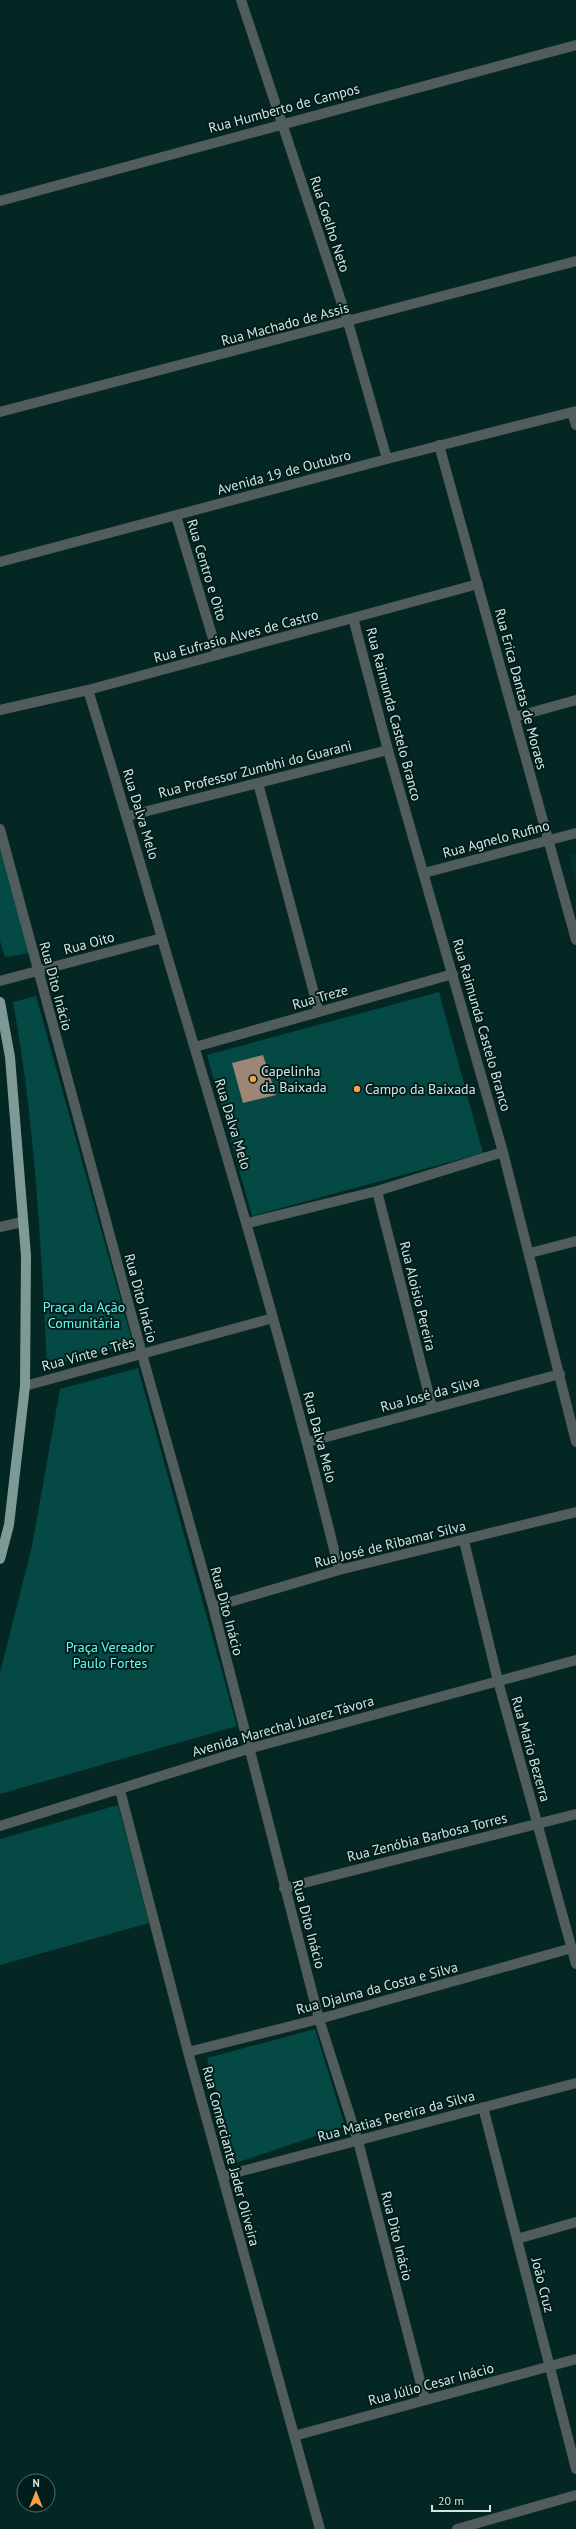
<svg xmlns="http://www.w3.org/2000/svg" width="576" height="2529" viewBox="0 0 576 2529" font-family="'PT Sans',sans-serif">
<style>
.built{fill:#01312d}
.green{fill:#044944}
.building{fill:#9d8774}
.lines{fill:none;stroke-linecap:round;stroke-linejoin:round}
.minor{stroke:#505d5c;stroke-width:10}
.major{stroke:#7d9a96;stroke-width:10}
.poi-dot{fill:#f7a149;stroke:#001d1b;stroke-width:1.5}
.labels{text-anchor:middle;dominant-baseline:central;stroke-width:4;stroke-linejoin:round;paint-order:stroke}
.street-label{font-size:14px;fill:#d3e4e2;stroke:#001d1b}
.poi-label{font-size:14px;fill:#d3e4e2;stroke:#001d1b;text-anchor:start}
.park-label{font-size:14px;fill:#61fbee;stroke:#001d1b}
</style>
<rect width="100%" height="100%" fill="#052724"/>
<path class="built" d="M576,853v30l-7,-29z"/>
<path class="green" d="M0,844l29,109 -24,4 -5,-16z
M439,992l44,161 -231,63 -45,-161z
M36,996l97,348 -86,22c-6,-122 -12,-243 -34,-364z
M138,1368l99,358 -237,68v-121l32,-127 28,-157z
M118,1805l31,118 -149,42v-126z
M315,2029l30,97 -109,37 -29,-105z"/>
<path class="building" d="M263,1055l13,40 -33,8 -11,-40z"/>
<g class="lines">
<path class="minor" d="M241,0l107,322 39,137
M0,201l576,-156
M0,412l576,-151
M572,412l4,13
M439,445l137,495
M176,516l42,139
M0,562l387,-103 189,-48
M353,618l35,132 115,402 73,290
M88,690c28,90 54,179 80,269 61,203 121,405 171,611
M0,710l88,-20 390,-106
M515,717l61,-17
M258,783l61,229
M128,816l260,-66
M0,829l142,525 71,253 106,412 39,122 67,259
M424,873l152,-40
M0,981l162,-43
M195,1047l258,-73
M377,1191l55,216
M248,1223l129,-32 126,-39
M0,1227l22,-5
M530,1253l46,-12
M25,1386l248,-68
M308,1442l252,-68
M464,1541l34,140 78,283
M213,1607l126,-37 237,-58
M120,1790l68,262 132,477
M0,1826l248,-77 328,-89
M284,1888l292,-74
M188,2052l131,-33 253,-71
M483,2107l93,362
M223,2176l353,-93
M517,2239l59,-17
M294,2436l282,-77
M457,2529l119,-34"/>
<path class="major" d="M0,1002l10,55 16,199 -1,130 -16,139 -9,34"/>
</g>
<g class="poi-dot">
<circle cx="253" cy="1079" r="4"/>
<circle cx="357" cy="1089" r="4"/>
</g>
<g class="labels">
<g class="street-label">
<text transform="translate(284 108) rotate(-15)">Rua Humberto de Campos</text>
<text transform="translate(330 224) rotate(72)">Rua Coelho Neto</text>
<text transform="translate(285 324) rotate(-15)">Rua Machado de Assis</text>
<text transform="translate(284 472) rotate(-15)">Avenida 19 de Outubro</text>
<text transform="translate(207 570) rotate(73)">Rua Centro e Oito</text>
<text transform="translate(236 636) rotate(-15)">Rua Eufrasio Alves de Castro</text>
<text transform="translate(521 689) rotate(75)">Rua Erica Dantas de Moraes</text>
<text transform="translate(394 714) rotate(75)">Rua Raimunda Castelo Branco</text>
<text transform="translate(255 769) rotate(-14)">Rua Professor Zumbhi do Guarani</text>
<text transform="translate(141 814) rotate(73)">Rua Dalva Melo</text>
<text transform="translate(496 839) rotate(-15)">Rua Agnelo Rufino</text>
<text transform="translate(89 943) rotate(-15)">Rua Oito</text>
<text transform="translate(56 986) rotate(75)">Rua Dito Inácio</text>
<text transform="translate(320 997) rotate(-16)">Rua Treze</text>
<text transform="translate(482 1025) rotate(74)">Rua Raimunda Castelo Branco</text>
<text transform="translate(233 1124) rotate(73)">Rua Dalva Melo</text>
<text transform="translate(418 1296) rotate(76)">Rua Aloisio Pereira</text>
<text transform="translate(141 1298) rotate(75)">Rua Dito Inácio</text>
<text transform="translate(88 1354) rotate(-15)">Rua Vinte e Três</text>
<text transform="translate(430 1394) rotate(-15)">Rua José da Silva</text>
<text transform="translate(320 1437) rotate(75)">Rua Dalva Melo</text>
<text transform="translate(390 1544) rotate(-14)">Rua José de Ribamar Silva</text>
<text transform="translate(227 1611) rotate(75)">Rua Dito Inácio</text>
<text transform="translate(283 1726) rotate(-16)">Avenida Marechal Juarez Távora</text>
<text transform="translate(531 1749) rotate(74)">Rua Mario Bezerra</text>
<text transform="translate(427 1837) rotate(-14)">Rua Zenóbia Barbosa Torres</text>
<text transform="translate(309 1924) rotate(75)">Rua Dito Inácio</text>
<text transform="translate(377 1988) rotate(-15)">Rua Djalma da Costa e Silva</text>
<text transform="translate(396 2116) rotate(-15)">Rua Matias Pereira da Silva</text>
<text transform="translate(231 2156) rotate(75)">Rua Comerciante Jader Oliveira</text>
<text transform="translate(397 2236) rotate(76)">Rua Dito Inácio</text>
<text transform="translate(543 2285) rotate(76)">João Cruz</text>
<text transform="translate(431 2384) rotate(-15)">Rua Júlio Cesar Inácio</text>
</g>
<g class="poi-label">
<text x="261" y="1071">Capelinha<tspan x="261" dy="16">da Baixada</tspan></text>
<text x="365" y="1089">Campo da Baixada</text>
</g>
<g class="park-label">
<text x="84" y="1307">Praça da Ação<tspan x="84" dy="16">Comunitária</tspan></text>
<text x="110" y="1647">Praça Vereador<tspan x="110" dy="16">Paulo Fortes</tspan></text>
</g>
</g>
<g transform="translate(36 2493)"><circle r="19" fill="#001d1b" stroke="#546d6b"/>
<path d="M0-3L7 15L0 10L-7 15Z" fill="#f7a149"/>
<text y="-6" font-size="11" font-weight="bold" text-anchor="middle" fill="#d3e4e2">N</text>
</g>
<path d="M432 2505v6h58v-6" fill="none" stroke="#d3e4e2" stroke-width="2"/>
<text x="438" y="2505" font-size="12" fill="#d3e4e2" stroke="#001d1b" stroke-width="3" paint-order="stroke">20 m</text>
</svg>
